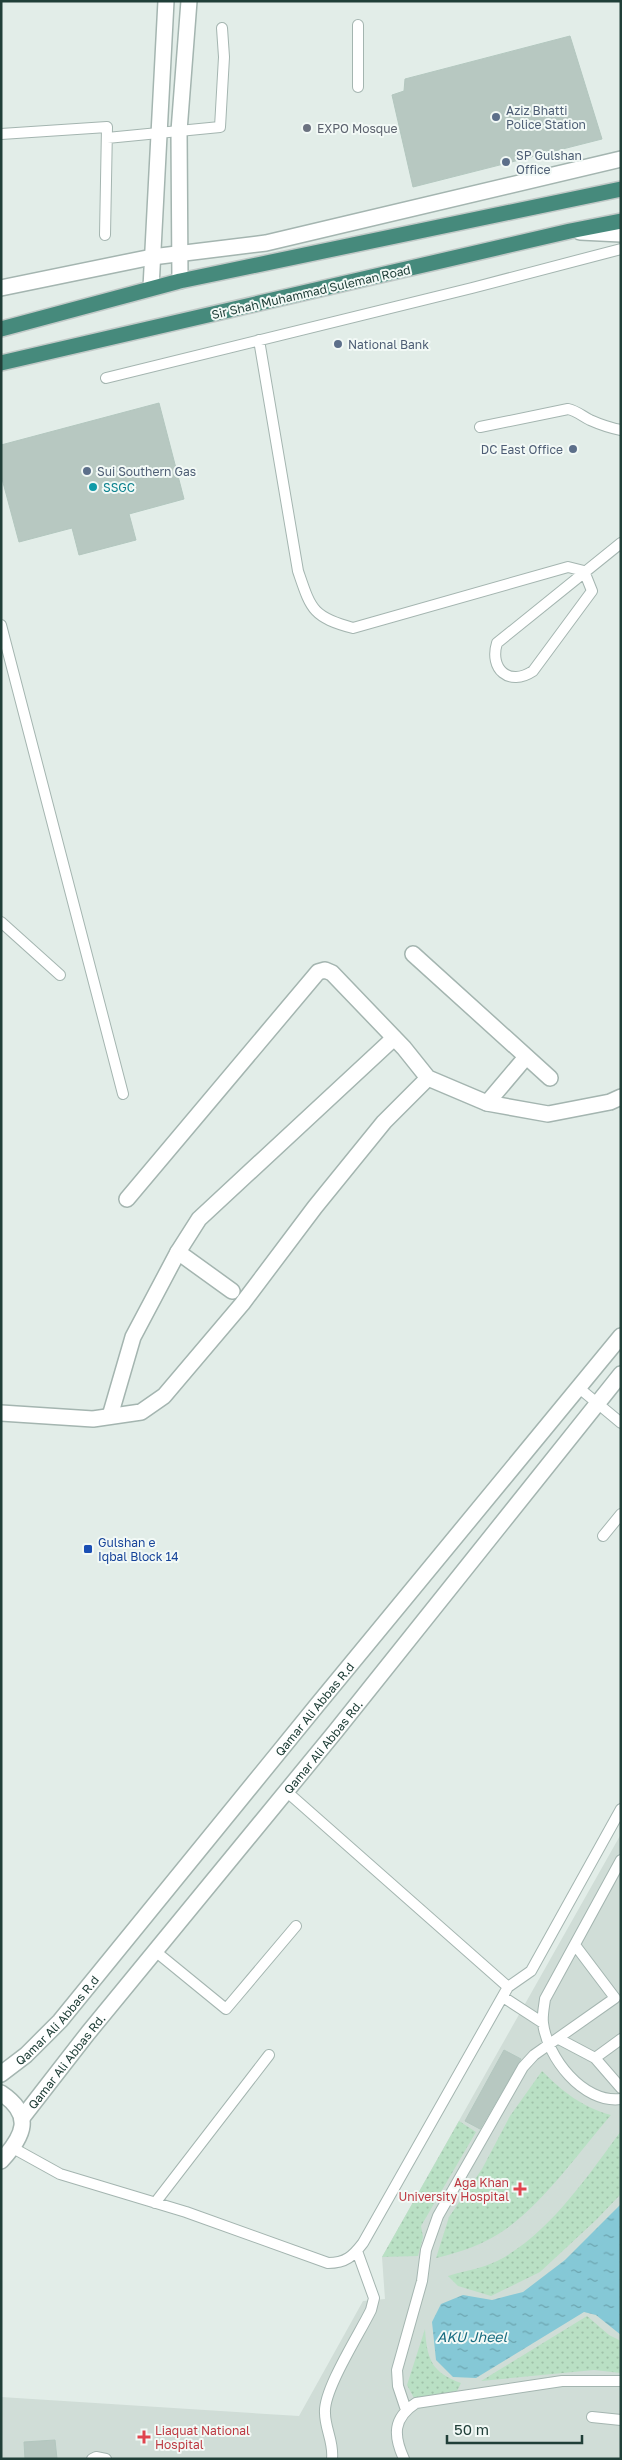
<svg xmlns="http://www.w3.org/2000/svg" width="622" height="2460" viewBox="0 0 622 2460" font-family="'Golos Text',sans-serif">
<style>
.built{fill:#d0ddd7}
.grass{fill:url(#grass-dots)}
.water{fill:url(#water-ripples)}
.building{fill:#b7c8c1;stroke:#b3c7bf}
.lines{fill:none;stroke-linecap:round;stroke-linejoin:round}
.service-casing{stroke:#a4b5b0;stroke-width:12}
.minor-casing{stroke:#a4b5b0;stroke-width:18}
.trunk-casing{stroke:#c1c9c7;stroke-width:18}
.service{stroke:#fff;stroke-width:10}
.minor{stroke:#fff;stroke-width:15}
.trunk{stroke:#468a7c;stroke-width:15}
.service-dot{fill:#5c6f8a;stroke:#f2f9f6;stroke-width:2}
.worship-dot{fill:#6b7280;stroke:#f2f9f6;stroke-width:2}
.culture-dot{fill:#0f9aa8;stroke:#f2f9f6;stroke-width:2}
.transit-dot{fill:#1a4fb4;stroke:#f2f9f6;stroke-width:2}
.health-dot{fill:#e0444e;stroke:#f2f9f6;stroke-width:2}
.labels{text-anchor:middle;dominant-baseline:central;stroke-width:4;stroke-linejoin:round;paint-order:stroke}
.service-label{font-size:12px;fill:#4e5e75;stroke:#f2f9f6;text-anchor:start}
.worship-label{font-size:12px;fill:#5b616d;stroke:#f2f9f6;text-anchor:start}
.street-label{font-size:12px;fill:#203f38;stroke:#f2f9f6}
.culture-label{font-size:12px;fill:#0d838f;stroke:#f2f9f6;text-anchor:start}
.transit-label{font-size:12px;fill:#164399;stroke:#f2f9f6;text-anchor:start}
.health-label{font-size:12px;fill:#be3a42;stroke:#f2f9f6;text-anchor:end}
.water-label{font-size:14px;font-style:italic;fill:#166c80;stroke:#f2f9f6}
</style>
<defs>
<pattern id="grass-dots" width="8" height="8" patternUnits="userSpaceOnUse" patternTransform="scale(1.25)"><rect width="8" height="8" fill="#b9e0c4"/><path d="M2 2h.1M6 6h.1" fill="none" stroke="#9fc1a9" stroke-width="1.8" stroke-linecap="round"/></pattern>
<pattern id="water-ripples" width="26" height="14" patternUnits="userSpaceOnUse" patternTransform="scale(1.25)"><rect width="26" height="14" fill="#85c8d6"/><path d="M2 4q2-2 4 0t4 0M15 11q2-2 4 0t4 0" fill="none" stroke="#6ca4af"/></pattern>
</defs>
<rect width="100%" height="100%" fill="#e2ede8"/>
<path class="built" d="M621,1834v625h-620v-62l298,19 64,-115 22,-2 -3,-42z"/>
<path class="grass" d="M542,2071c21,21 40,36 69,44 -31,36 -66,86 -105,114 -21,15 -45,23 -70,29l13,-41 33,-48 28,-53z
M459,2121l17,11 -55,94 2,11 -5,19 -36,1z
M621,2131v63l-25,26 -56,52 -49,24 -33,-10 -10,-10c12,-4 25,-6 37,-10 56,-20 102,-89 136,-135z
M587,2316l22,19 12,6v32l-27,-3 -113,11z
M425,2329c2,30 6,43 36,54l-4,8 -43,7 -7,-13z"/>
<path class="water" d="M621,2204v131l-25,-20 -12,-3 -108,66 -23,-1 -17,-17 -4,-38 9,-18 22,-9 29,5 31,-8 42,-32z"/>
<path class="building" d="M570,36l32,103 -189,48 -21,-92 12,-4 1,-12z
M159,403l25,96 -55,15 7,26 -57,15 -7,-27 -53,14 -18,-67v-30z
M504,2050l17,9 -41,70 -15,-8z
M55,2440l2,19h-32l-1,-17z"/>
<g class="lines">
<defs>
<path id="service" d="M358,25v62
M1,134l106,-7 -2,108
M107,138l113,-11 4,-70 -2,-29
M259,340l39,231c13,38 14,46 55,57l215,-61 16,4
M106,378l366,-90 149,-39
M480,427l88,-18c9,2 14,7 22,11 9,4 20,8 31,10
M584,571l8,20 -59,80c-24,16 -44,-2 -36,-28l124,-100
M1,625l122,469
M1,922l59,53
M579,1388l42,35
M603,1536l18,-22
M286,1791l222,196
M621,1860l-76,139c-1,8 -3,17 -2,24 4,34 40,81 78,76
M155,1951l71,58 70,-83
M503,1997l40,26
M559,2039l36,19 26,30
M595,2058l26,-19
M13,2148l47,26 126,38 142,51c18,0 25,-7 35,-20l145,-256 23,-16 90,-162
M155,2203l114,-148
M406,2410l-8,-24 -1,-16 25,-89 4,-31 12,-34 85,-149 11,-12 81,-57 -40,-53
M592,2417l29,3
M92,2459l4,-2 10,2
M332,2459c2,-17 -7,-30 -7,-46 -2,-23 35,-80 46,-103l3,-12 -17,-47
M404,2459c-11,-24 -11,-41 12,-56l146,-22h59"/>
<g id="minor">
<path d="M580,232l41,2"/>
<path d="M180,281l-1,-150 10,-130"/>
<path d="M1,288l151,-31 114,-14 355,-84"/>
<path d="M151,288l15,-287"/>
<path d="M413,954l137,124"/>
<path d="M487,1103l39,-46"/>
<path d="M127,1199l191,-227 7,-2 7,3 72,75 24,30 59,25 61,11 62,-12 11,-5"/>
<path d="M178,1252l54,39"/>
<path d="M1,1413l92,6 48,-7 23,-16 78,-92 73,-97 69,-85 44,-44"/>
<path d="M110,1416l23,-79 45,-85 21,-33 195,-181"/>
<path id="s1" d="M1,2074l25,-19 34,-34 258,-317 303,-368"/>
<path d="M1,2093c33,22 23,43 0,68"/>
<path id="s2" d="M22,2118l66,-85 247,-301 286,-358"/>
</g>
<path id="trunk" d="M1,329l179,-48 441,-92
M1,363l569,-132 51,-10"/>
</defs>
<use href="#service" class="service-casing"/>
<use href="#minor" class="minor-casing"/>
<use href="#trunk" class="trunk-casing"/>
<use href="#service" class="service"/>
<use href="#minor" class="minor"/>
<use href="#trunk" class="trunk"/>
</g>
<g class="service-dot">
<circle cx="496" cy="117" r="5"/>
<circle cx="506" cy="162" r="5"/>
<circle cx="338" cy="344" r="5"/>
<circle cx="573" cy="449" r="5"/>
<circle cx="87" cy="471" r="5"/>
</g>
<circle class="worship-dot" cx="307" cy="128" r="5"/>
<circle class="culture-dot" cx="93" cy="487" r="5"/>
<rect class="transit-dot" x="83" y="1544" width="10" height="10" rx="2.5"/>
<g class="health-dot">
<path d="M517.5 2181.5h5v5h5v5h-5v5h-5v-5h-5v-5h5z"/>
<path d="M141.5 2429.5h5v5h5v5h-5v5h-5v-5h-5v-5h5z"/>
</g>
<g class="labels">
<g class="service-label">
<text x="506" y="110">Aziz Bhatti<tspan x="506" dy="14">Police Station</tspan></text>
<text x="516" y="155">SP Gulshan<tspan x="516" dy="14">Office</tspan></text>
<text x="348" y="344">National Bank</text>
<text x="563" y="449" text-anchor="end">DC East Office</text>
<text x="97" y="471">Sui Southern Gas</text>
</g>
<g class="worship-label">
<text x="317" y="128">EXPO Mosque</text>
</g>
<g class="street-label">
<text transform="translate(311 292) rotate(-13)">Sir Shah Muhammad Suleman Road</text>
<text stroke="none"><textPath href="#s1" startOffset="482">Qamar Ali Abbas R.d</textPath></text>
<text stroke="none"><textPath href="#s2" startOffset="478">Qamar Ali Abbas Rd.</textPath></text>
<text stroke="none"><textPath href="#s1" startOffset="78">Qamar Ali Abbas R.d</textPath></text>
<text stroke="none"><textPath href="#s2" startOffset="72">Qamar Ali Abbas Rd.</textPath></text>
</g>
<g class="culture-label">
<text x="103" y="487">SSGC</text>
</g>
<g class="transit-label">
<text x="98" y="1542">Gulshan e<tspan x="98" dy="14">Iqbal Block 14</tspan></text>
</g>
<g class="health-label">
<text x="509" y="2182">Aga Khan<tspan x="509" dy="14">University Hospital</tspan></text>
<text x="155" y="2430" text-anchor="start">Liaquat National<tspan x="155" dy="14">Hospital</tspan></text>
</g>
<g class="water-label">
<text x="472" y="2336">AKU Jheel</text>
</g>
</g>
<rect width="622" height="2460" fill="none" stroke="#203f38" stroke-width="5"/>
<path d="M447 2435v8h135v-8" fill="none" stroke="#203f38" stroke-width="2.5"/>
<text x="454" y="2435" font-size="15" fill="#203f38" stroke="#f2f9f6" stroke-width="4" paint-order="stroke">50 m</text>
</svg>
